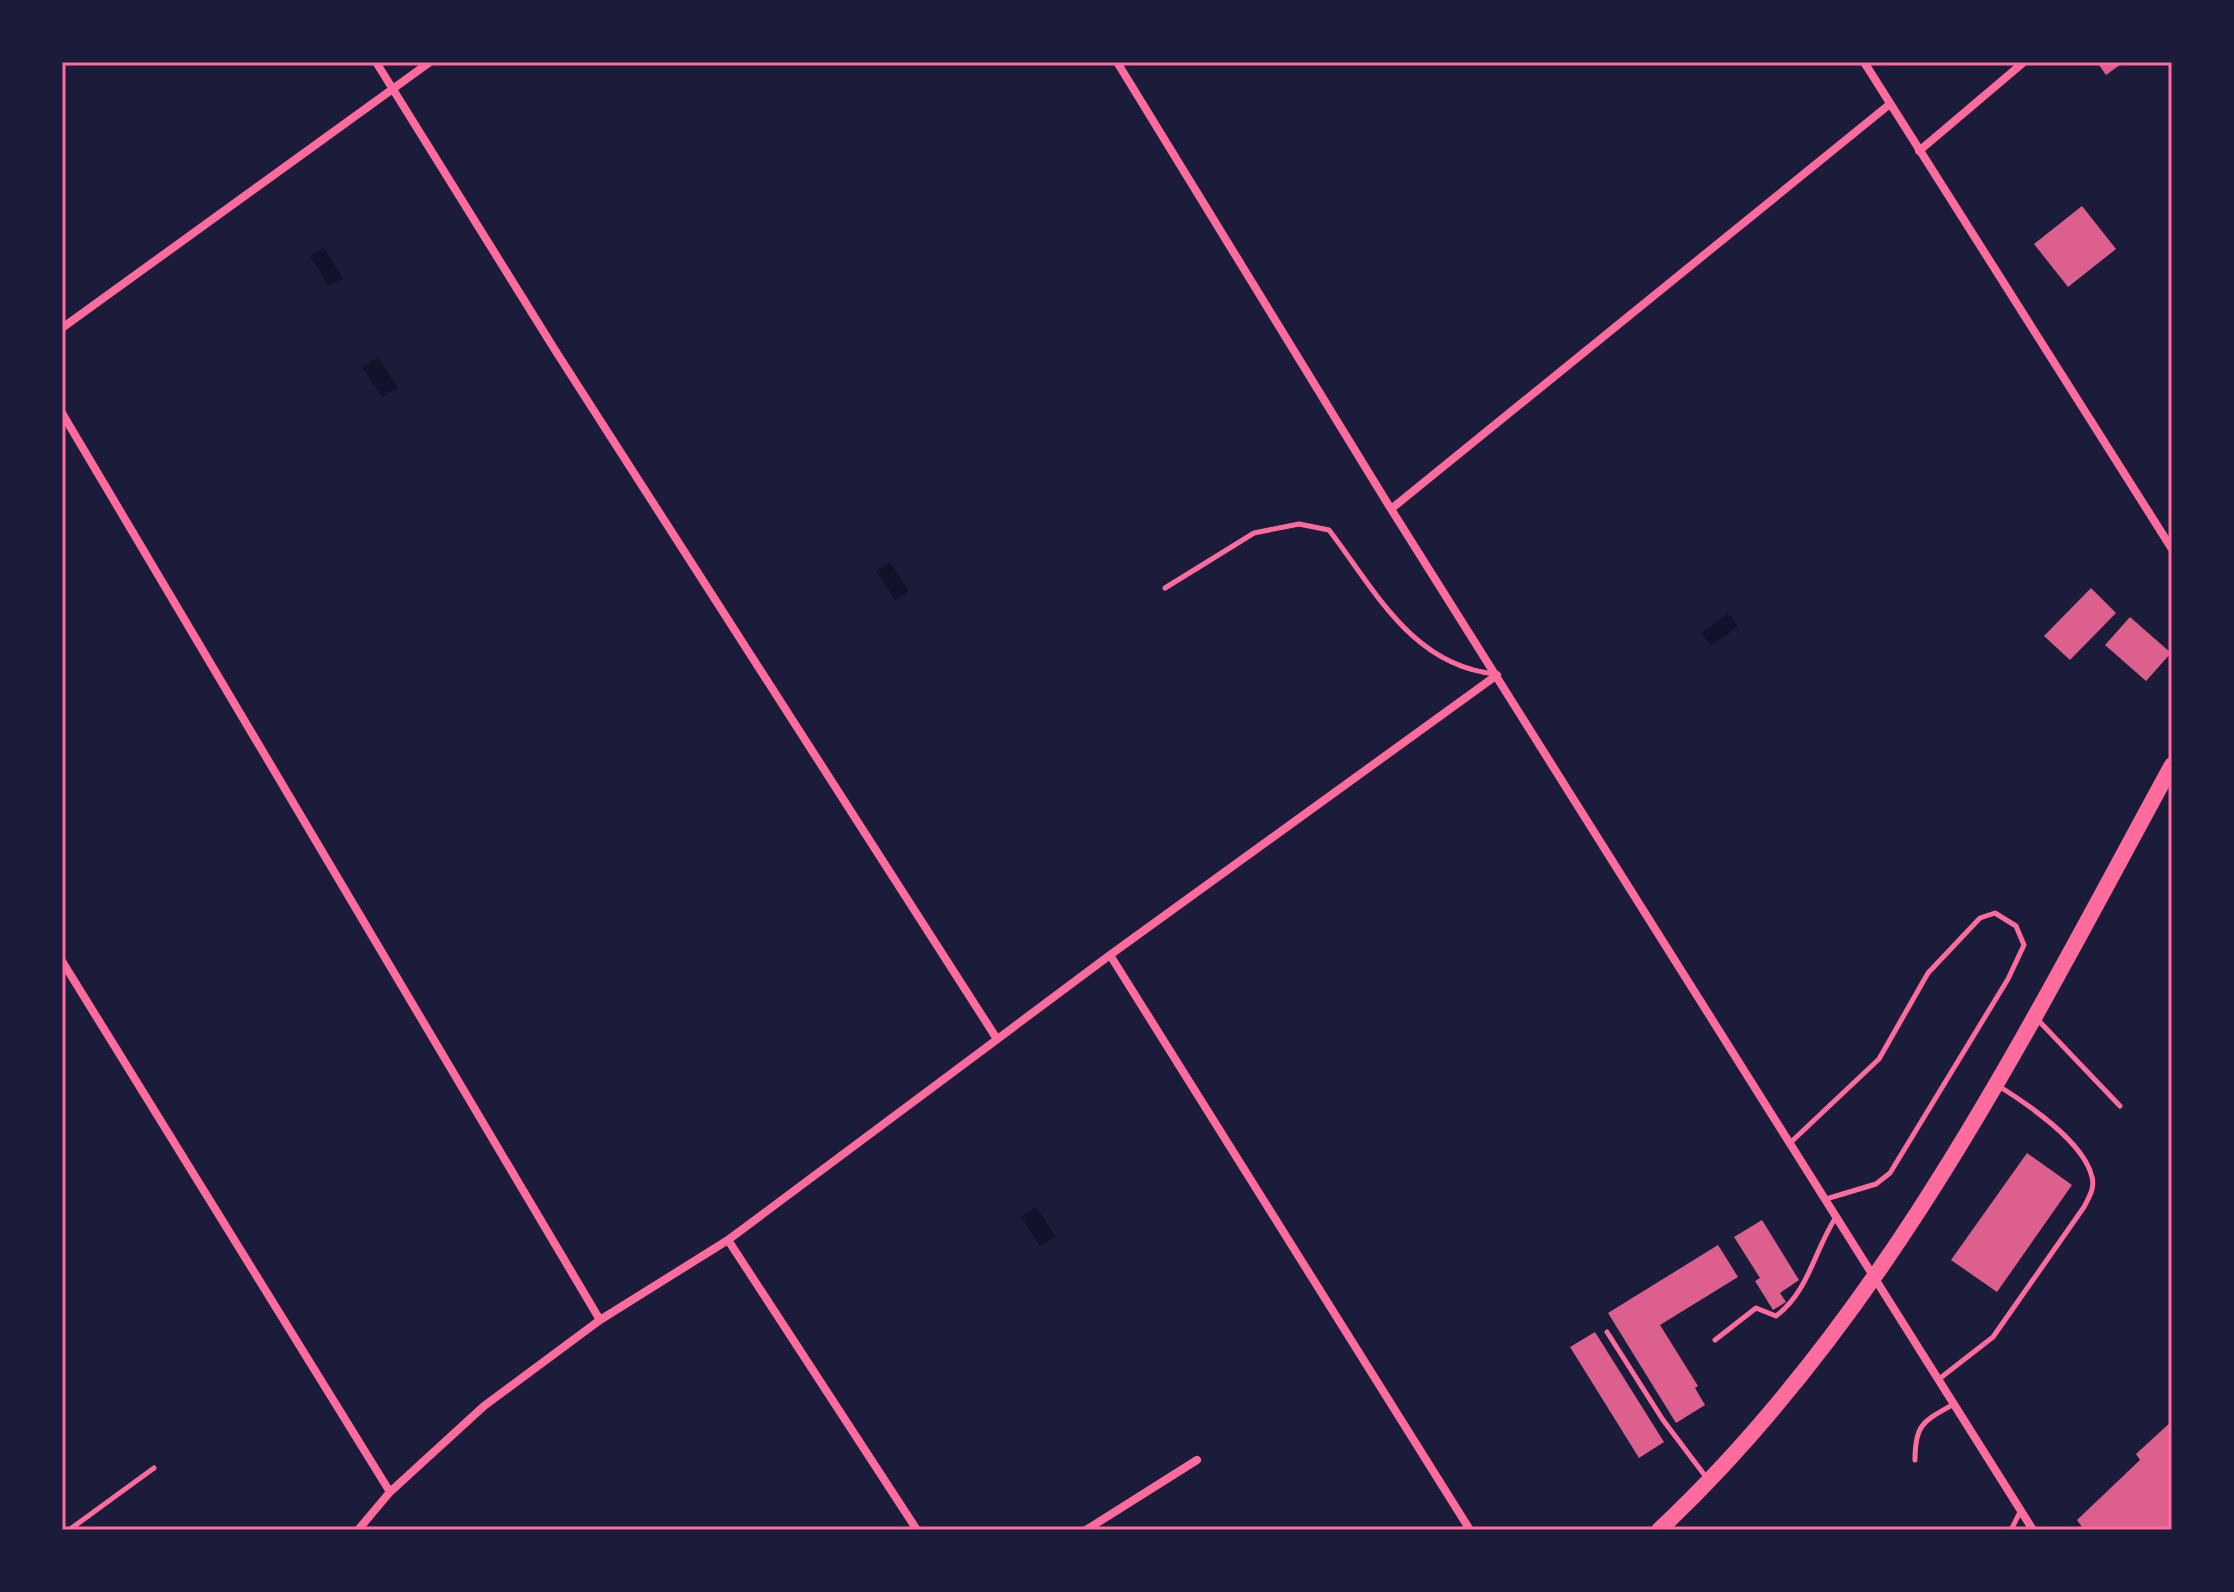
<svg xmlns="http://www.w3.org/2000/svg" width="2234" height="1592" viewBox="0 0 2234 1592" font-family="'Public Sans',sans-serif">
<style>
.water{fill:#12122b}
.building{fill:#dd5f8e}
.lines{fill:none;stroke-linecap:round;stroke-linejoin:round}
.service{stroke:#ff6b9d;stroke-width:5}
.minor{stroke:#ff6b9d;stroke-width:8}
.primary{stroke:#ff6b9d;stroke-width:16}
.neatline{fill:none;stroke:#ff6b9d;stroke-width:3}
</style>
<rect width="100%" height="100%" fill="#1b1b3a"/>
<path class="water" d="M324,248l19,30 -14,9 -19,-31z
M378,357l20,31 -16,9 -20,-30z
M890,562l19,29 -14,9 -19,-29z
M1728,613l10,13 -27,20 -10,-13z
M1036,1207l20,30 -16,9 -19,-29z"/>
<path class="building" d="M2097,62h27l-18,13z
M2082,206l34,43 -48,38 -34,-43z
M2091,588l25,25 -46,47 -26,-24z
M2130,617l41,36 -25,28 -41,-36z
M2027,1153l45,32 -75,107 -46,-32z
M1762,1220l37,60 -19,13 6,9 -13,8 -18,-29 5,-3 -26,-41z
M1718,1245l20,32 -78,48 38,61 -3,2 10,17 -29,18 -68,-110z
M1595,1332l69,110 -25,16 -69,-111z
M2172,1421v109h-88l-7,-10 63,-60 -4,-6z"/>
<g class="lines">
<path class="service" d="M1165,588l89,-55 45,-9 30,6c46,60 83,136 167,144
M2038,1020l82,86
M1790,1143l89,-84 49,-86 52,-55 15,-5 21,13 8,19 -16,34 -118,194 -14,11 -50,15
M1607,1332l56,88 43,57
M1715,1340l41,-32 20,8c33,-25 38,-65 60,-99
M1939,1379l54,-42 91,-130c5,-10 11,-19 8,-30 -8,-35 -66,-74 -95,-92
M1915,1460c0,-37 9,-39 39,-56
M69,1530l85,-62
M2011,1530l9,-18"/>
<path class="minor" d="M376,62l179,288 442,689
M1117,62l274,447 642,1021
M1864,62l308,487
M1919,151l105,-89
M62,328l368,-266
M62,413l538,907
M1391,509l499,-405
M1110,955l360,575
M62,961l328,531
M728,1240l189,290
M358,1530l32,-38 94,-86 116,-86 128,-80 382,-285 387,-280
M1086,1530l111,-70"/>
<path class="primary" d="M1659,1530c227,-213 366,-496 513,-765"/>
</g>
<rect width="2234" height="1592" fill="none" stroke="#1b1b3a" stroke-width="128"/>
<rect x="64" y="64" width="2106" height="1464" class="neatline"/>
</svg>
